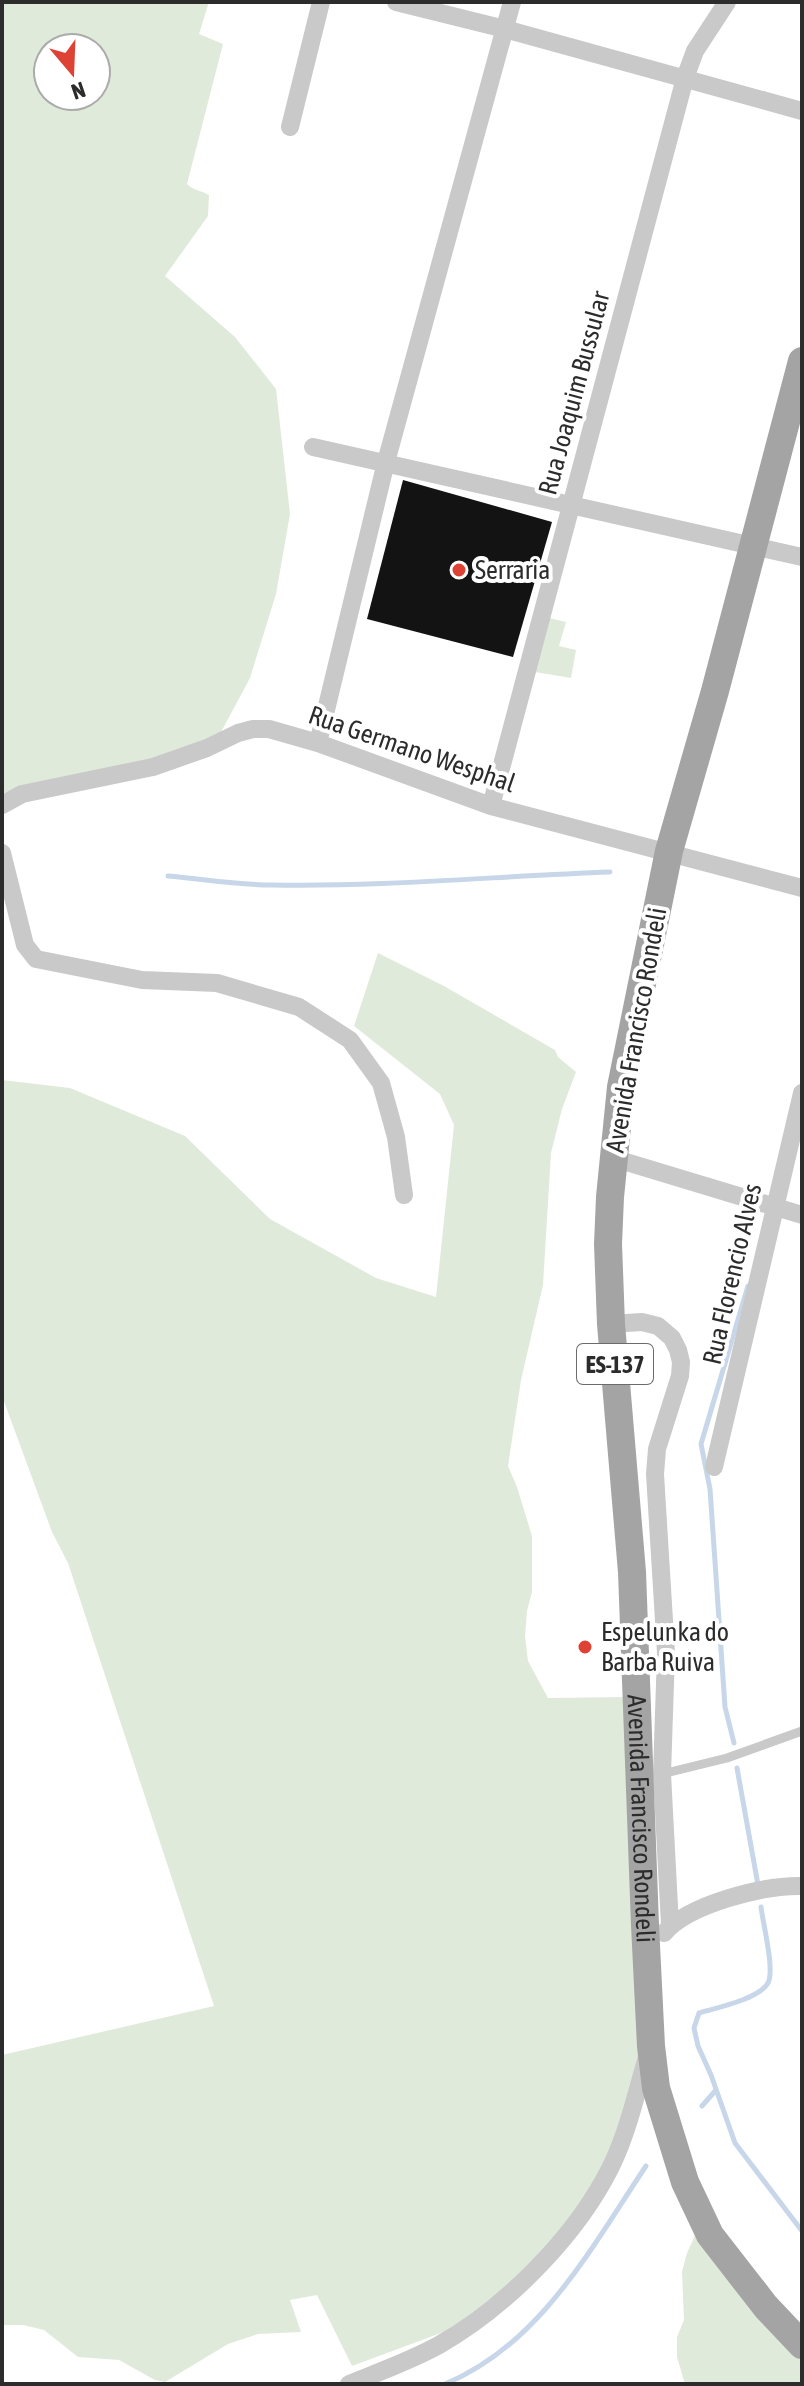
<svg xmlns="http://www.w3.org/2000/svg" width="804" height="2386" viewBox="0 0 804 2386" font-family="'Asap Condensed',sans-serif">
<style>
.green{fill:#e0eada;fill-rule:evenodd}
.lines{fill:none;stroke-linecap:round;stroke-linejoin:round}
.stream{stroke:#c7d6e9;stroke-width:5}
.building{fill:#131313}
.service{stroke:#c9c9c9;stroke-width:9}
.minor{stroke:#c9c9c9;stroke-width:18}
.primary{stroke:#a4a4a4;stroke-width:28}
.poi-dot{fill:#de4234;stroke:#fff;stroke-width:3}
.labels{text-anchor:middle;dominant-baseline:central;stroke-width:8;stroke-linejoin:round;paint-order:stroke}
.shield{fill:#fff;stroke:#6b6b6b;stroke-width:2}
.shield-label{font-size:24px;font-weight:bold;fill:#2c2c2c}
.street-label{font-size:26px;fill:#2c2c2c;stroke:#fff}
.poi-label{font-size:26px;fill:#2c2c2c;stroke:#fff;text-anchor:start}
</style>
<rect width="100%" height="100%" fill="#fff"/>
<path class="green" d="M2,2h207l-10,32 24,10 -36,140c7,7 14,6 22,11l-1,21 -43,60 70,61 41,52 14,125 -14,80 -26,84 -38,71 -167,40 -43,4zM48,48h48v48h-48z
M545,617l21,5 -7,24 17,4 -5,28 -36,-6z
M378,953l66,33 111,64 3,7 18,15 -14,37 -11,44 -8,132 -22,95 -13,86 9,21 15,49v56l-5,19 -2,25 3,25 20,37 79,-1 19,369 -57,140 -23,37 -117,87 -97,36 -35,-71 -27,5 11,32 -43,2 -30,10 -63,38 -10,-2 -36,-20 -41,-3 -34,-27 -21,-5h-21v-270l212,-49 -146,-443 -16,-31 -50,-136v-316l68,8 115,48 85,83 106,59 60,19 18,-172 -14,-31 -86,-68z
M701,2222l101,113v49h-117l-8,-27v-20l7,-17 -2,-48 5,-19z"/>
<g class="lines">
<path class="stream" d="M168,876c35,3 70,9 104,9 113,2 226,-9 338,-13
M734,1743l-9,-36 -15,-218 -9,-45 47,-158
M737,1768l21,117
M761,1907c2,17 14,63 7,76 -9,16 -52,25 -69,30l-5,15 4,18 13,29 24,68 67,88
M702,2106l14,-16
M445,2384c95,-39 146,-136 201,-218"/>
</g>
<path class="building" d="M403,480l149,42 -39,135 -146,-38z"/>
<g class="lines">
<path class="service" d="M662,1774l65,-16 75,-27"/>
<path class="minor" d="M396,2l109,27 297,82
M290,127l31,-125
M313,447l489,110
M318,743l68,-281 126,-460
M2,805l20,-11 131,-27 54,-19 31,-15 15,-4h16l49,14 173,63 311,82
M491,806l194,-728 10,-27 32,-49
M2,853l23,92 11,14 106,21 75,3 82,24 51,33 31,43 15,54 8,58
M613,1158l189,57
M611,1324l31,-2 16,4 14,12 6,12 3,12 -1,14 -23,73 -2,25 11,179 -4,121 8,151
M714,1467l88,-374
M664,1933c25,-29 100,-48 138,-47
M349,2384c30,-12 61,-23 90,-39 64,-36 131,-103 166,-167 21,-37 30,-81 42,-121"/>
<path class="primary" id="s1" d="M802,361l-87,330 -46,160 -48,236 -11,110 -2,47 3,80 21,248 13,353 6,121 5,42 29,94 25,53 56,72 36,38"/>
</g>
<g class="poi-dot">
<circle cx="459" cy="570" r="8"/>
<circle cx="585" cy="1647" r="8"/>
</g>
<g class="labels">
<rect class="shield" x="577" y="1344" width="76" height="40" rx="6"/>
<g class="shield-label">
<text x="615" y="1364">ES-137</text>
</g>
<g class="street-label">
<text transform="translate(574 393) rotate(-75)">Rua Joaquim Bussular</text>
<text transform="translate(412 749) rotate(19)">Rua Germano Wesphal</text>
<text transform="translate(636 1030) rotate(-80)">Avenida Francisco Rondeli</text>
<text transform="translate(732 1274) rotate(-77)">Rua Florencio Alves</text>
<text stroke="none"><textPath href="#s1" startOffset="1482">Avenida Francisco Rondeli</textPath></text>
</g>
<g class="poi-label">
<text x="475" y="570">Serraria</text>
<text x="601" y="1632">Espelunka do<tspan x="601" dy="30">Barba Ruiva</tspan></text>
</g>
</g>
<rect width="804" height="2386" fill="none" stroke="#2c2c2c" stroke-width="8"/>
<g transform="translate(72 72) rotate(161)"><circle r="38" fill="#ffffff" stroke="#ababab" stroke-width="2"/>
<path d="M0-6L14 30L0 20L-14 30Z" fill="#de4234"/>
<text y="-12" font-size="22" font-weight="bold" text-anchor="middle" fill="#2c2c2c">N</text>
</g>
</svg>
